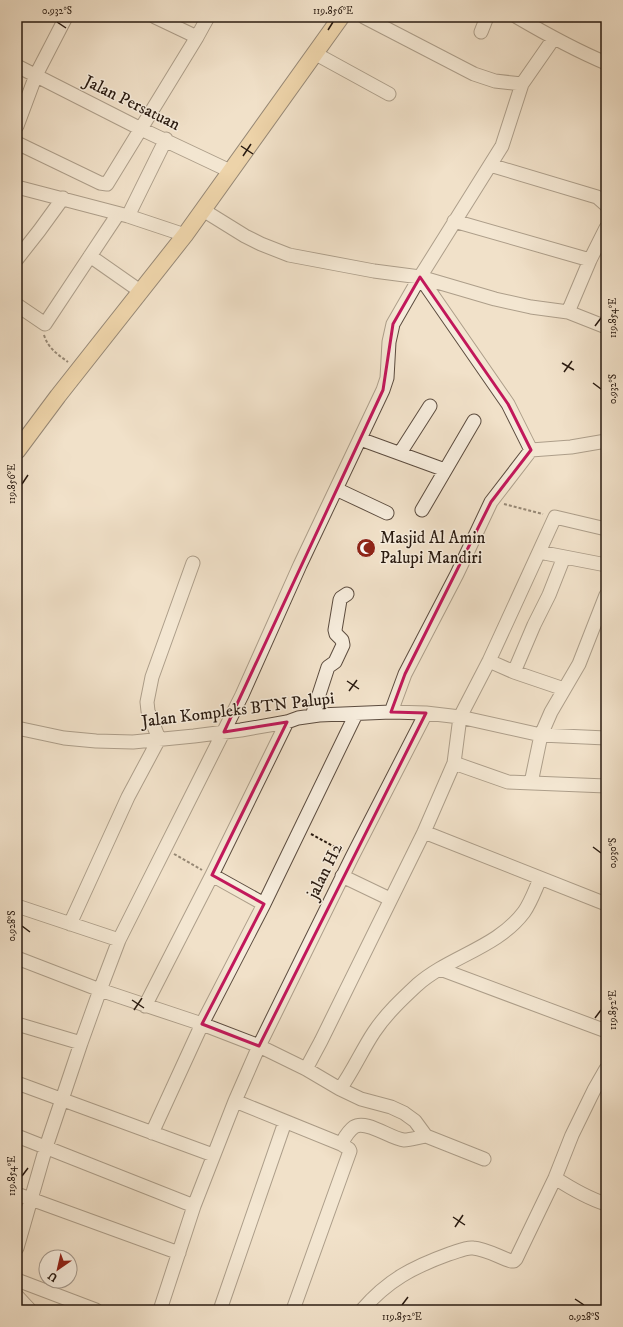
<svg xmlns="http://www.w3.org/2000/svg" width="623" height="1327" viewBox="0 0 623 1327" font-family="'IM FELL DW Pica',serif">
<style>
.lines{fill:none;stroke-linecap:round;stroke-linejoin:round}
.minor-casing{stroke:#5c4c3f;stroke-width:15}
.major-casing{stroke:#2a1b11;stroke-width:18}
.path{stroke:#2a1b11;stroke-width:2;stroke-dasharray:3 2;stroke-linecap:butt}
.minor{stroke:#f6ecdc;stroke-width:13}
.major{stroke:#e8c084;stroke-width:16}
.marked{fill:none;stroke:#c2185b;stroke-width:3;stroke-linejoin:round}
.ticks{fill:none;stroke:#2a1b11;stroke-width:1.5}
.labels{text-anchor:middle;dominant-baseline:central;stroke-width:3;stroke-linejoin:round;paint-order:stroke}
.street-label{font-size:17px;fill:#2a1b11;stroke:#f6ecdc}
.poi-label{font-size:17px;fill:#2a1b11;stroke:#f6ecdc;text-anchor:start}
.neatline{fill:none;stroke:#2a1b11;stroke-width:1.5}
.ticks-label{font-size:10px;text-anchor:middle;fill:#2a1b11}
</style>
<rect width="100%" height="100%" fill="#f1e1c9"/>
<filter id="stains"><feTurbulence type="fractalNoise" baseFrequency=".005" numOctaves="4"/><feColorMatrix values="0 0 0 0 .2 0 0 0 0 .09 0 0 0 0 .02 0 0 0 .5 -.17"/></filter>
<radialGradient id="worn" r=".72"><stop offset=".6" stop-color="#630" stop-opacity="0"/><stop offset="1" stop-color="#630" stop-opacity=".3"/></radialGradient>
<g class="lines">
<defs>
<path id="minor" d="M155,17l42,20
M364,17l110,57 21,7 27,3
M517,17c29,17 58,33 89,46
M481,32l6,-15
M316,54l73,40
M17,66l124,63 89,42
M17,126l19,-51 30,-58
M17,143l83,40 7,1 90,-147 11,-20
M490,165l107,32 9,8
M17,187l111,29 57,19
M203,210l42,26 16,8 28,11 85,16 46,6 75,22 36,8 37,5 38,15
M128,216l38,-77
M454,221l136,39
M90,256l50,35
M17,259l22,-28 24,-33
M420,277l88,127 23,46
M17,305l28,19 73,-110
M568,312l22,-52 16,-32
M360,439l85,31
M400,453l30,-47
M336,489l51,24
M422,510l52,-89
M539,552l67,13
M489,661l25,11
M564,689l-50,-17 20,-47 15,-30 15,-38
M391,712l14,-38 52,-100 34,-72 40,-52 40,-3 35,-6
M312,716l16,-49 7,-5 8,-17 -1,-5 -6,-6 -1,-4 5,-30 1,-2 6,-4
M17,728l47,10 32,3 37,1 61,-6 47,-6 46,-8 11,-4 21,-3 72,-3 35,1 34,4 81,18 65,3
M454,763l54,19 98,4
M531,783l10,-48 10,-23 28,-48 27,-69
M424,832l182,72
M212,875l52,29
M342,876l48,23
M17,906l102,34
M70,924l58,-127 31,-58 -11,-28 -1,-9 5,-25 41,-114
M17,958l83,32 19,-50 123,-245 58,-130 83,-175 4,-12 2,-36 4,-18 27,-47 82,-131 20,-62 32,-46
M440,969l166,62
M145,1006l67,-131 75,-153
M17,1024l64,19 19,-53 102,34 57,22 47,23 34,20c13,-18 22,-39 34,-57 12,-18 28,-33 43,-47 33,-29 80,-37 107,-73 7,-10 11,-22 16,-33
M306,1069l15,-28 103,-209 30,-69 6,-46 29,-56 66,-144 51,12
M17,1083l196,72
M340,1089l21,10 30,8 13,6 11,8 11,15 58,23
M235,1101l106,43 8,5 1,2 -56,156v3
M152,1133l50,-109 62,-120 92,-190
M17,1136l177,70
M341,1144c3,-5 7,-13 13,-17 12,-8 37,12 50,13 7,0 15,-3 22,-4
M555,1178c17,11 32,20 51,26
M17,1194l162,59
M17,1248l29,-101 35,-104
M17,1280l79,30
M17,1296l13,14
M160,1310l34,-104 41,-105 24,-55 93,-189 74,-144
M220,1310l65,-188
M362,1310c26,-30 51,-43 87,-56 8,-2 16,-7 24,-6 13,1 26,9 38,13h3l2,-2 39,-81 17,-43 22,-45 12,-21"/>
<path id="major" d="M17,451l41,-55 127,-161 156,-218"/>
</defs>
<use href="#minor" class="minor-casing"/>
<use href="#major" class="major-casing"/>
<path class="path" d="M44,335c4,13 13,19 24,27
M504,504l39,10
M311,834l31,17
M174,854l28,16"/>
<use href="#minor" class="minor"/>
<use href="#major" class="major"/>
</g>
<path d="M0 0H623V1327H0ZM420,277l88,127 23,46 -40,52 -86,172 -14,38 35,1 -167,333 -57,-22 62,-120 -52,-29 75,-153 -63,10 159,-342 10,-66z" fill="#f1e1c9" fill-opacity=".55" fill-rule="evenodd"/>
<path class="marked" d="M420,277l88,127 23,46 -40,52 -86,172 -14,38 35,1 -167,333 -57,-22 62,-120 -52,-29 75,-153 -63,10 159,-342 10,-66z"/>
<path class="ticks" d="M57,22l9,6M328,30l5,-8M241,146l12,8M243,156l8,-12M595,326l6,-8M562,363l12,7M564,372l8,-11M593,383l8,6M22,484l6,-9M347,681l12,8M349,691l8,-11M593,847l8,6M22,926l8,6M132,1000l12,8M134,1010l8,-12M595,1018l6,-8M22,1176l6,-8M453,1217l12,8M455,1227l8,-12M575,1299l9,6M402,1305l6,-8"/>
<defs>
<symbol id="mosque-disc" viewBox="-11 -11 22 22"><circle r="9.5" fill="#8f2418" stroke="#f6ecdc"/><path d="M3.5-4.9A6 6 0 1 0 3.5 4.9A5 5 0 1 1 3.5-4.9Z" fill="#fff"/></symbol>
</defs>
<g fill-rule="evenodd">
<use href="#mosque-disc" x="355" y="537" width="22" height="22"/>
</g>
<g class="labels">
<g class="street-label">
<text transform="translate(132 103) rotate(26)">Jalan Persatuan</text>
<text transform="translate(238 710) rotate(-7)">Jalan Kompleks BTN Palupi</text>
<text transform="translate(325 871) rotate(-64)">jalan H2</text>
</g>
<g class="poi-label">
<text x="380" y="538">Masjid Al Amin<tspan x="380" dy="20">Palupi Mandiri</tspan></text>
</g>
</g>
<rect width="623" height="1327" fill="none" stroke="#f1e1c9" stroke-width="44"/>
<g transform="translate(58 1269) rotate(214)"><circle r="19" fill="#f6ecdc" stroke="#a4988b"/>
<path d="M0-3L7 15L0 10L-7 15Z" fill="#8f2418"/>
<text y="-6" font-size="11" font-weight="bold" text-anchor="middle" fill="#2a1b11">U</text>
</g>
<rect x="22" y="22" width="579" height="1283" class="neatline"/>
<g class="ticks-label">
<text x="57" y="14">0.932°S</text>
<text x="333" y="14">119.856°E</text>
<text transform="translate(612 318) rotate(-90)" y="4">119.854°E</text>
<text transform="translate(612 389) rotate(-90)" y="4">0.932°S</text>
<text transform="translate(11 484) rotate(-90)" y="4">119.856°E</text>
<text transform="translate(612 853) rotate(-90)" y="4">0.930°S</text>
<text transform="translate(11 926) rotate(-90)" y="4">0.928°S</text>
<text transform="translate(612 1010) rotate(-90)" y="4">119.852°E</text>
<text transform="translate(11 1176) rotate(-90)" y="4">119.854°E</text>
<text x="402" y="1320">119.852°E</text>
<text x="584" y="1320">0.928°S</text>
</g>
<rect width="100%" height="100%" filter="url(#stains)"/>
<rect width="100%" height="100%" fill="url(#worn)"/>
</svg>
